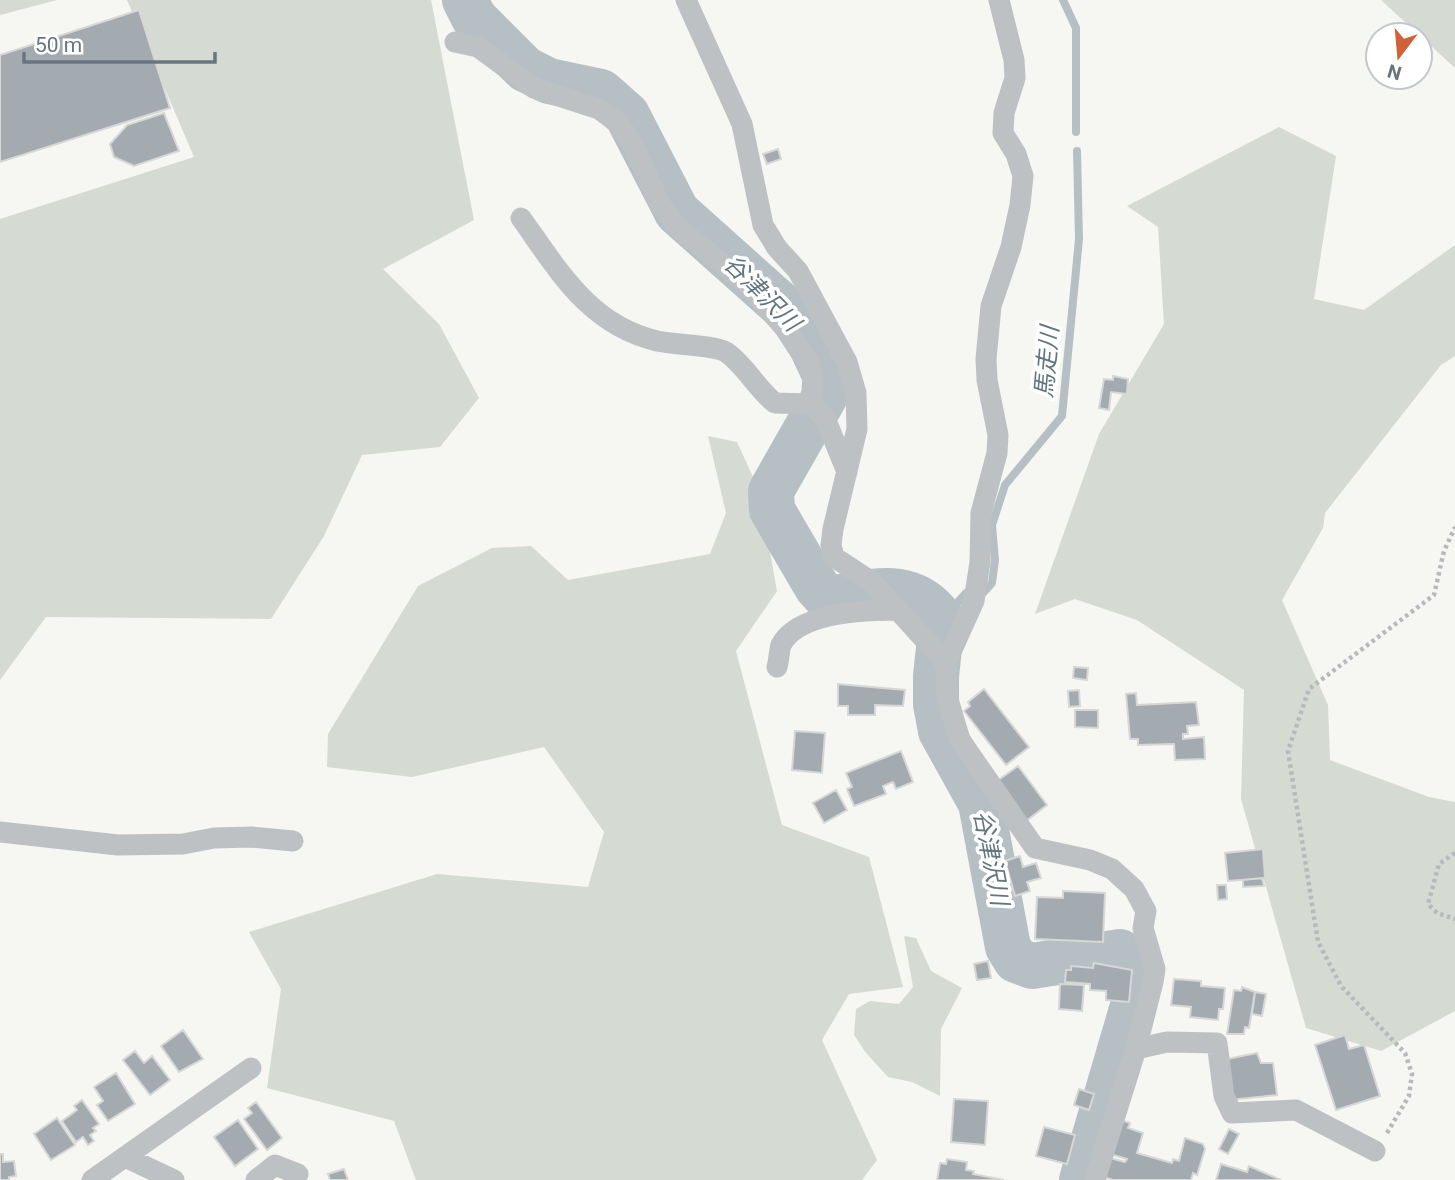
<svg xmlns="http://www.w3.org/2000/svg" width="1455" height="1180" viewBox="0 0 1455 1180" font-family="Roboto,'Noto Sans JP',sans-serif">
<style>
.green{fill:#d5dad3}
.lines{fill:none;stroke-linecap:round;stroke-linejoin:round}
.stream{stroke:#b6c0c4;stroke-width:8}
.river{stroke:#b6c0c4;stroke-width:46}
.building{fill:#a4abb0;stroke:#d7d7d6;stroke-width:2}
.path{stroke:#b7babc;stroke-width:4.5;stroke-dasharray:3.5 3.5;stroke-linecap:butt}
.street{stroke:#bdc1c4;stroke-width:21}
.labels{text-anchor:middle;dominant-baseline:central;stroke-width:7;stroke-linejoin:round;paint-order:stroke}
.water-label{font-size:24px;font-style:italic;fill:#64767d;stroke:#fff}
</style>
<rect width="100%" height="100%" fill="#f6f6f3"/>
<path class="green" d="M0,0h57l-57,15z
M127,0h304l43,220 -91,49 56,55 40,74 -39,49 -78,8 -38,81 -53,83 -225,-2 -46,63v-461l194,-62z
M1381,0h74v68z
M1279,127l57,29 -22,143 50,11 91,-65v111l-14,9 -116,148 -2,15 -41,72 46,105 2,55 99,37 26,5v209l-74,40 -75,-23 -65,-229 3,-109 -107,-70 -62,-21 -40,15 64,-180 65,-110 -6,-97 -31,-21z
M708,436l29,6 22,48 18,101 -41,60 46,174 87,32 34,130 -54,7 -27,46 55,120 -15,20h-446l-22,-59 -127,-33 14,-99 -32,-57 188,-58 151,13 16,-55 -60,-85 -132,30 -85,-10 1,-33 90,-148 74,-38 39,-2 37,34 142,-26 16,-41z
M904,936l12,2 15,33 31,17 -21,41 -1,67 -28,-14 -24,-5 -22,-24 -12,-18 2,-26 14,-8 29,3 14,-17z"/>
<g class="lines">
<path class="stream" d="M1063,0l13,28v104
M982,594l10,-11 3,-23 -3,-35 13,-40 57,-69 17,-177 -2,-88
M942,620l24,-27"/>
<path class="river" d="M465,0l9,18 51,51 24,12 52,11 26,23 50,97 113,101 22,34 14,30 -1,19 -54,95 1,19 45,77 11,12c45,-7 84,-21 114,21l-6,56v28l5,27 40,72 27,144 8,13 16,6 88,-14c19,12 17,27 15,47l-53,181"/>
</g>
<path class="building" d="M139,10l31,98 -170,54v-107z
M164,113l15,38 -45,15 -20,-9 -4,-13 17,-19z
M778,149l3,10 -14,5 -4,-10z
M1113,376l15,3 -1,15 -16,-2 -2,18 -10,-2 5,-29 9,1z
M1074,667l14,1 -1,12 -14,-2z
M838,684l67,6 -2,16 -28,-1v10h-27v-9h-10z
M984,689l45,58 -23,18 -42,-54 6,-5 -2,-4z
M1079,690l1,16 -11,1 -1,-16z
M1136,693l1,12 59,-3 3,23 -12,1 1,8h-5v5l21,-2 1,22 -30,1 -1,-16 -36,1v-6h-8l-4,-45z
M1075,710h23v18l-23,-1z
M795,731l30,2 -3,40 -30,-3z
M901,751l12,31 -17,7 -3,-7 -10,4 3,8 -32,12 -7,-17 5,-2 -6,-14z
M1018,766l29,39 -21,16 -29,-40z
M836,790l11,20 -23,13 -11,-20z
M1263,849l2,29 -37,3 -3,-28z
M1020,856l3,11 13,-4 5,15 -14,4 3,9 -15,5 -10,-35z
M1262,878l2,8 -21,1v-7z
M1217,885h9l1,14 -9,1z
M1063,891l42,2 -2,49 -68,-3 2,-42 26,1z
M988,961l3,17 -14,2 -3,-16z
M1094,963l38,7 -3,32 -23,-2v-9l-16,-1v-6l-25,-2 1,-12h5v-4l22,2z
M1174,979l27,2v5l24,2 -2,21h-4l-1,11 -28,-3 1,-10 -20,-2z
M1060,984l24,1 -2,26 -23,-2z
M1242,987l13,5 -6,36 -4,-1 -1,7h-17l7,-44 7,1z
M1255,992l11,2 -4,22 -10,-2z
M183,1030l20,29 -24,13 -18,-26z
M1345,1035l4,14 15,-4 16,51 -44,14 -21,-65z
M135,1051l9,12 8,-7 18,24 -20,15 -27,-35z
M1257,1053l4,10h12l4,32 -47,5 -3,-41z
M116,1073l19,31 -27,17 -11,-16 6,-4 -9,-14z
M1079,1089l15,5 -5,16 -15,-5z
M954,1099l34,2 -3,44 -34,-3z
M82,1100l17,24 -6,4 3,3 -6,4 4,6 -6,4 -5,-8 -7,5 -14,-21 15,-11 -3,-4z
M256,1102l26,36 -15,12 -23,-31 8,-6 -4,-5z
M57,1118l18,27 -24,15 -17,-26z
M238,1120l20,29 -23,17 -21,-29z
M1121,1120l9,3 -2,5 15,5 -6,20 35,10 1,-4 6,2 6,-23 18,6 2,5 -8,26 -4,-2 -2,7h-78l-9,-3 6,-19 15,4 2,-3 -17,-5z
M1044,1127l31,8 -8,29 -31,-8z
M1229,1129l10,5 -11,20 -9,-5z
M0,1154h3v8l11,-1 2,15 -7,1v3h-9z
M947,1159l20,3 -1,8 8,1 -1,3 31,6h-67l3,-17 6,1z
M1221,1164l26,8 2,-6 32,14h-65z
M344,1169l4,11h-18l-2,-6z"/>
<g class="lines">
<path class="path" d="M1455,853l-16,11 -11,40 9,9 18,6
M1387,1133l22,-37 3,-22 -7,-21 -64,-67 -23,-44 -30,-191 21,-62 125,-94 10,-44 11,-24"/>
<path class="street" d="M686,0l56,124 21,101 14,23 21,23 49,91 9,31 1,36 -24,100 -2,16 3,12 38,25 74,81 1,33 13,44 75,108 55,12 22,9 22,20 12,22 -3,17 12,41 -2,13 -17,67 -41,131
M455,42l23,5 56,41 65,21 19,14 14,20 28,62 19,24 66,53 43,50 21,32 4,13 -2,27
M521,218c38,53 68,107 136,123 18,4 57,4 69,11 19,13 31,37 49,51l36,1 14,14 22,54
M946,663l28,-62 6,-39 1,-49 16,-60 1,-18 -11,-55 -1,-21 5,-53 20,-59 9,-42 3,-29 -7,-22 -13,-21 1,-20 11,-35 -1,-18 -15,-60
M777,667c2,-6 2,-16 4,-22 17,-33 86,-35 118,-35
M0,832l118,13 65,-1 31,-6 38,-1 41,4
M1136,1049l31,-7 50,1 7,53 8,17 64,-3 79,41
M125,1157l49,23
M92,1180l159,-112
M256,1180l19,-15 23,9 -3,6"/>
</g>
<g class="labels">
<g class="water-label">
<text transform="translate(762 293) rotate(45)">谷津沢川</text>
<text transform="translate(1047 362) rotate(-85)">馬走川</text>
<text transform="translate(991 858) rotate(79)">谷津沢川</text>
</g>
</g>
<g transform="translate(1399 56) rotate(196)"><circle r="33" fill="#ffffff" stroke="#c3c8cd" stroke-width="2"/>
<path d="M0-5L12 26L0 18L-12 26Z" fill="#d06139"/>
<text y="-10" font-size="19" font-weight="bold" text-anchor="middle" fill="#687581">N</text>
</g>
<path d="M24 52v10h191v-10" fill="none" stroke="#687581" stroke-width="3.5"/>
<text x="35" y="52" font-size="21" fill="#687581" stroke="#ffffff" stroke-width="5" paint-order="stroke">50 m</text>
</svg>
